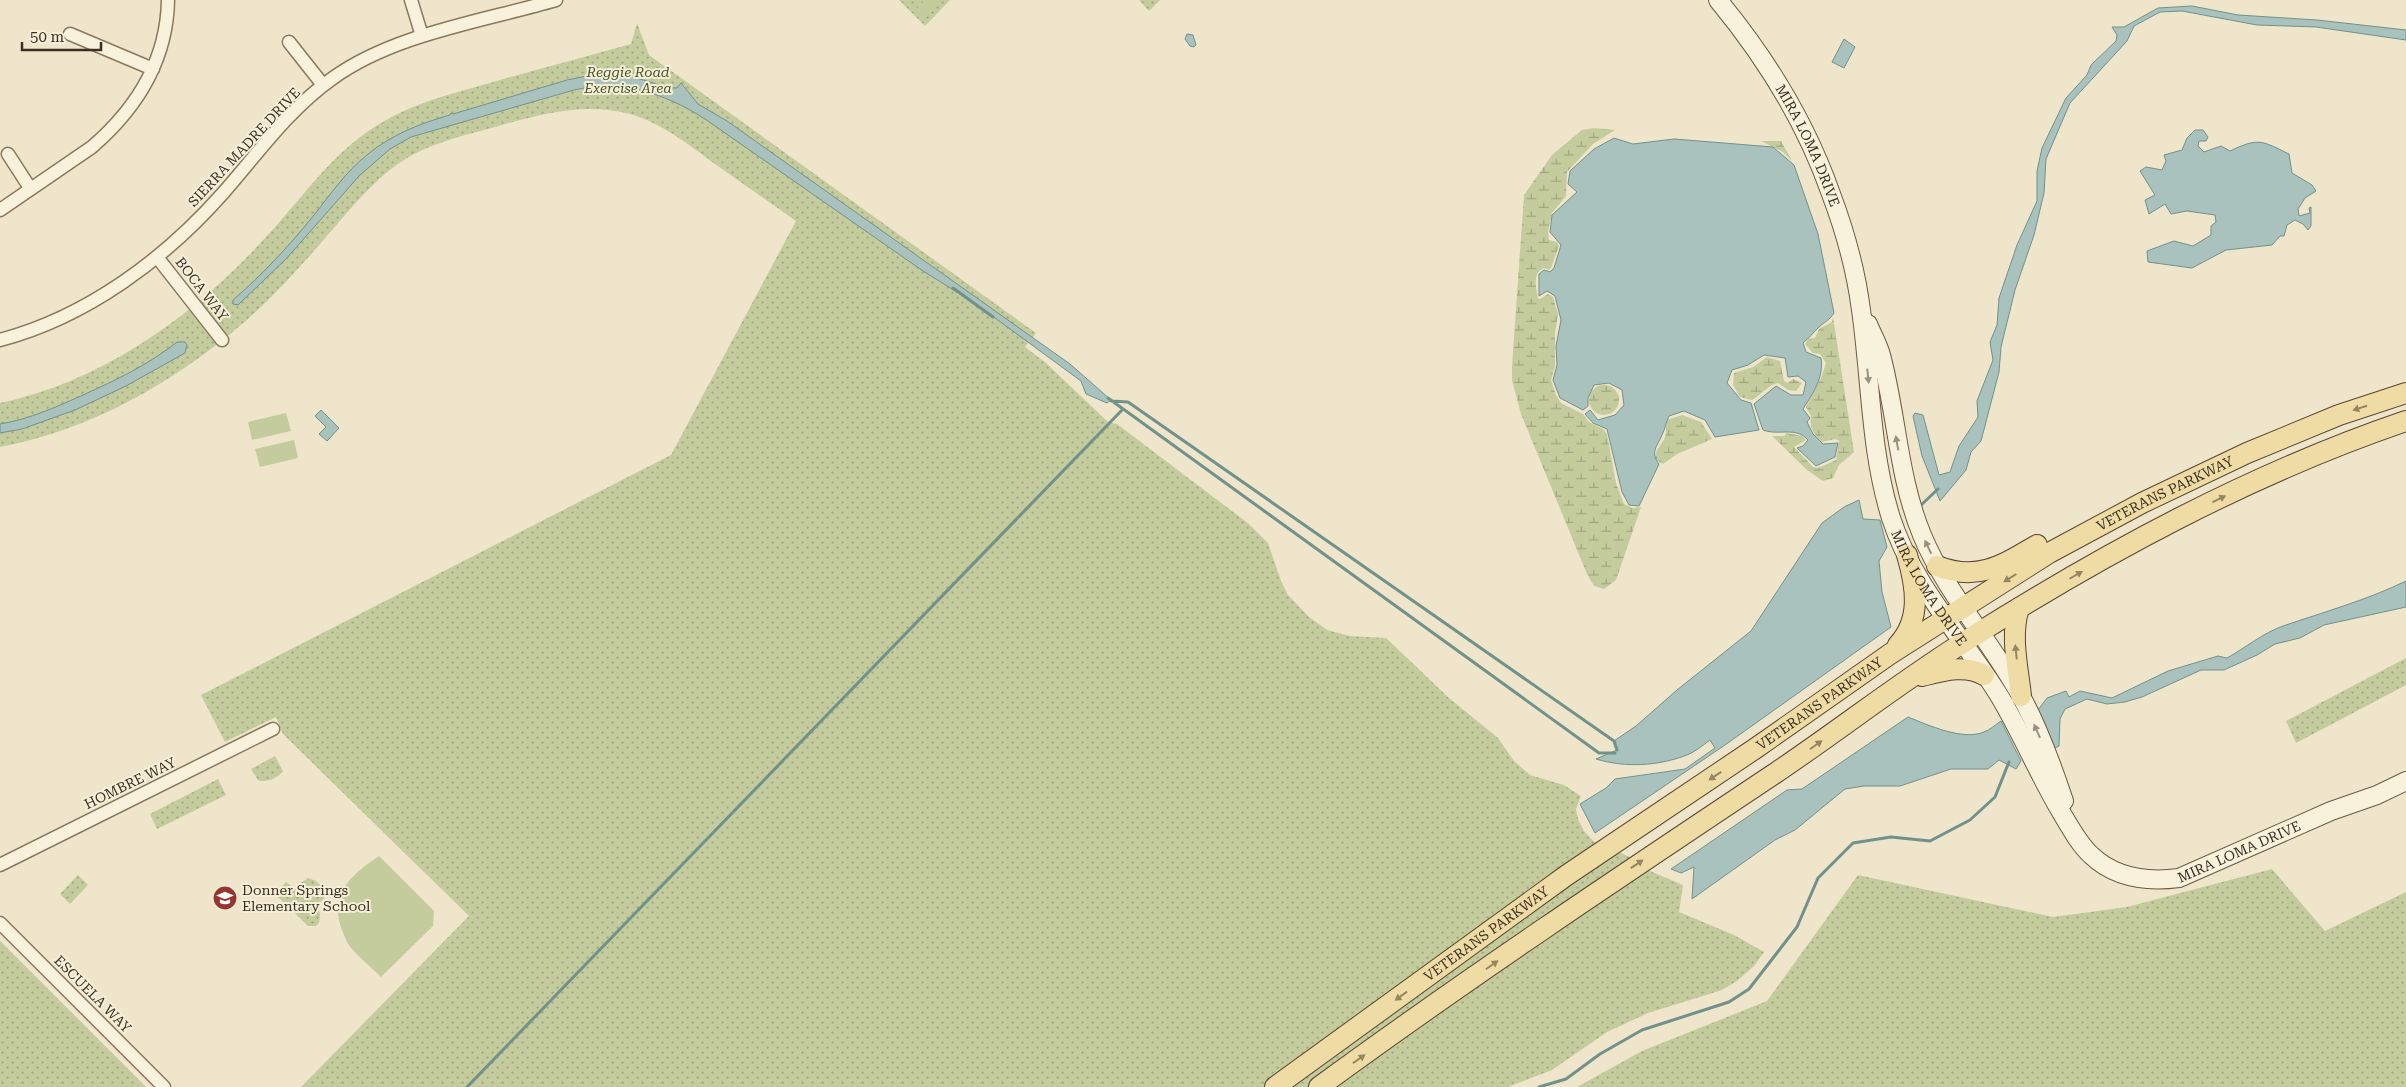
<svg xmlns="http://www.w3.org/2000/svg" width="2406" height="1087" viewBox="0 0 2406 1087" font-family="'Roboto Serif',serif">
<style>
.grass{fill:url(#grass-dots)}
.wetland{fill:url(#wetland-marsh)}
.garden{fill:#c4cc9d}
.water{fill:#aac2bd;stroke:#71918b}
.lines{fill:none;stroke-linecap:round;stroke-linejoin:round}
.stream{stroke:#71918b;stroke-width:3}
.street-casing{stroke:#8a785e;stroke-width:15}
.secondary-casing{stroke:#6c5941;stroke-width:20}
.primary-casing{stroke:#584632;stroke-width:22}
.street{stroke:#f8f2dd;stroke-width:12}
.secondary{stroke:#f8f2dd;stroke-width:18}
.primary{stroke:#efdba4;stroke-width:20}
.oneway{fill:#9a907f}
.oneway2{fill:#958562}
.labels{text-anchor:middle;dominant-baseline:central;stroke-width:4;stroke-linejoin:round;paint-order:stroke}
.park-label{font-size:14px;font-style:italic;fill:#495729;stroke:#f5efd9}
.street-label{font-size:14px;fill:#3b2f21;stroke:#f5efd9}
.poi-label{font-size:14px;fill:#3b2f21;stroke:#f5efd9;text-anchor:start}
</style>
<defs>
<pattern id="grass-dots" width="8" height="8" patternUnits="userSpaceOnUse" patternTransform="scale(1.25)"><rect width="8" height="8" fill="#c4cc9d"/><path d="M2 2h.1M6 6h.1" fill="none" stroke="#a0a680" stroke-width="1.8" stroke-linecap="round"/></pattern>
<pattern id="wetland-marsh" width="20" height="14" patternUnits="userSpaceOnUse" patternTransform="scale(1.25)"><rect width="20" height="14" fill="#c4cc9d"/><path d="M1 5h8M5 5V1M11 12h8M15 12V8" fill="none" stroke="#a0a680"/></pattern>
</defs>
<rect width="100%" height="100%" fill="#eee5ca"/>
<path class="grass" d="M899,0h51l-25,26z
M1139,0h21l-11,11z
M637,23l12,32 387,278 -11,14 21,16 63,60 8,1 132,100 19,19 13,38 7,14 21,22 18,13 23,6 36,2 63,60 49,40 16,23 16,14 34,10 17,11 -5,13 2,10 6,12 13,14 22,7 17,8 14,11 33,14 -4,27 55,23 30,17 -10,14 -17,15 -15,9 -74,23 -41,19 -55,38 -44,17h-1207l168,-171 -186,-182 -7,-17 -51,25 -24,-47 470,-240 125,-234c-27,-19 -54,-38 -81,-57 -26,-19 -53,-41 -85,-50 -41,-11 -81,-2 -121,9 -34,10 -71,17 -102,35 -27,16 -48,41 -68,64 -31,36 -62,72 -98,103 -70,59 -151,105 -241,122v-44c104,-22 195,-88 265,-165 34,-36 64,-81 105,-108 39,-27 85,-37 130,-50 44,-12 87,-24 131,-36z
M2406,658v27l-110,58 -10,-22z
M275,756l8,15c-5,7 -17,12 -25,9l-7,-11z
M218,779l8,16 -69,34 -7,-15z
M2272,869l53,62 81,-39v195h-829l65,-36 125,-50 91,-126 195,42 74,-10z
M78,875l10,10 -18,19 -10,-10z
M308,878l8,3 13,12 -12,13 3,8 -1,9 -3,3h-8l-33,-32 11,-12 11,8 4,-7z
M0,941l146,146h-146z"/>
<path class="wetland" d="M1594,128l21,2 -22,14 -26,28 -1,24 -14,17 -4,19 1,8 8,2 2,4 -8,22 -2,2 -5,-2c-12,5 -8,19 -6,30l2,1 8,-5 5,3 5,17 -3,19v33l-4,14 5,15 5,8 22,11 6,8 14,7 4,5 9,49 8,21 9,4 8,-1 -25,73 -12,9 -10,-3 -7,-12 -66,-160 -9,-34v-14l12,-171 28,-40 30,-25z
M1761,141h20l11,20 -9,-9z
M1833,317l21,135 -15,13 -6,13 -10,3 -16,-11 -35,-34h12l3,-3 15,3 4,4 -12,7 19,20 5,1 18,-8 3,-20 -4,-1 -13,3c-8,-7 -13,-15 -11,-26l-5,-9 15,-29 5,-15 -6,-9 -7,-1 -8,-9 3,-5 7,-1 4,-9 13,-7z
M1767,357l13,4 4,20 4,2 5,-4 9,4 -6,8 -8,-1 -10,-7c-10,2 -17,12 -26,17l-12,-3 -7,-12 1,-12 19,-6z
M1589 400a15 15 0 1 1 30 0a15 15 0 1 1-30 0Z
M1682,415l19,7 11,17 -35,15 -14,10c-16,-7 -2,-17 2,-27 2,-5 0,-12 2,-17z"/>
<path class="garden" d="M925,0h8l2,3 -14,15 -7,-7z
M286,413l5,18 -39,9 -4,-18z
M294,440l4,18 -38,9 -5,-18z
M379,856l55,55 -1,15 -52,51c-10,-10 -24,-21 -33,-33 -2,-4 -4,-9 -6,-14 -14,-36 10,-56 37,-74z"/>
<path class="water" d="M2192,6l46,9 79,5 89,10v10l-90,-13 -59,-2 -75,-14 -22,1 -26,14 -7,15 -57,62 -24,56 -2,34 -10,42 -19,55 -14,57 -2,25 -18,69 -10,11 -5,18 -26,31 -18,-45 -9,-40 2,-3 8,2 16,60 11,-3 9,-26 19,-29 -1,-16 16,-41 -3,-18 7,-17 2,-27 18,-53 20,-44v-30l5,-23 24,-50 21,-23 4,-10 25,-24 1,-6 -5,-8h12l34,-19z
M1187,34l6,1 3,10 -2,2 -4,-1 -5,-7z
M1844,39l11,8 -11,21 -12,-6z
M592,75c12,0 24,-1 36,1 13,2 38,13 49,12l4,-5 17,21 29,17 343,243 41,36 -4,3 -21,-9 -5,-13 -105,-77 -53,-33 -218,-152c-41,-26 -83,-40 -131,-29l-163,47 -21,12 -31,27 -73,83 -48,46 -5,-1v-4c28,-24 54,-52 77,-80 18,-22 35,-48 58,-66 23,-19 53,-31 82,-39l1,-2 2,1 114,-34z
M2195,130h8l5,7 -2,4h-7l-1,5 6,6 17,-6 9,5c29,-14 32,-10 59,3l3,19 20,12 4,6 -11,7 -7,11 1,7 11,-3 -1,-5 2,-1v19l-3,4 -5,-6 -8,-4 -8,5 -3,11h-4l-8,9 -46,5 -34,18 -44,-6 -1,-11 27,-10 19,5 18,-11v-9l5,-4 -1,-7 -28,-4 -16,3 -6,-10 -16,10 -4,-14 10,-5 -15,-24 6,-4 16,3 4,-9 -2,-6 18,-5 5,-12z
M1614,138l19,6 41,-5 99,8 21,18 24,69 16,79c-5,8 -10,9 -16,15 -5,5 -9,10 -15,15l3,9 15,6c3,20 -8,35 -18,51l7,9 -3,4 6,12 10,10 15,-1 -3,14 -19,9 -19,-18 6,-2 5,-6c-12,-14 -29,-4 -45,-10l-9,-26 22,-18 15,9h12l3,-13 -8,-6 -10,1 -3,-19 -21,-3 -16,10 -16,5 -5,13 14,17 10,3 8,27 -44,7 -10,-17 -21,-9 -15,5c-3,6 -4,13 -7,19 -5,12 -12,17 -3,29l-20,42 -10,-1 -7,-13 -15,-63 -14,-6 -8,-9 5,-4 8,10 17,-5 9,-10 -2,-15 -13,-7 -15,2 -6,13v8l-5,4 -23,-12 -7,-18 4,-15 -1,-19 5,-26 -6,-24 -8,-5 -8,5v-22l5,-4 6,2 4,-4 7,-23 -11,-13 2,-17 25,-23 -9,-8 2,-13 24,-22z
M177,342h8l2,3 -2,8 -59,33 -51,24 -53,19 -22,4v-9c30,-5 56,-17 83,-29 33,-15 65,-30 94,-53z
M321,410l18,18 -12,13 -8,-7 7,-7 -11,-11z
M1859,500l4,19 17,1 7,27 -8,14 3,31 9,35 -166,118 -130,88 -15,-29 26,-16 9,-9 70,-10 30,-21 -5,-8c-7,5 -15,12 -23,15 -29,11 -61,13 -91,4l21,-9 -3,-9 22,-15 41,-36 74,-59 71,-108 22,-16z
M2406,581v26l-82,18 -24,13 -25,6 -18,11 -33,15h-23l-59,27 -17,5 -18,2 -20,-5 -22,10 -5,10 -1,27 -16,8 -5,-44 9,-12 19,-7 3,6 11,-6 32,7 56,-27 50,-15 9,2c18,-10 36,-25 56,-32 41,-14 84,-26 123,-45z
M1908,717c20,8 55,24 76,15 6,-2 11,-7 17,-11l20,40 -5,8 -17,-9 -11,9h-37l-51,17h-36l-19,3 -50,41 -20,10 -83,59 2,-32 -13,6 -10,-4 116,-79 15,-1z"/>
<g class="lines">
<path class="stream" d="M953,288l40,29
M1108,398l491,355h16
M1111,401l17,1 486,339 3,9
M1919,507l19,-18
M467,1087l656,-678
M1539,1087l27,-8 34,-25 42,-24 87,-28 20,-13 48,-62 21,-49 35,-35 38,-6 39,4 40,-21 25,-23 14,-35"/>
<defs>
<path id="street" d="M411,0l11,36
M70,34l83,35
M289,42l34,43
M8,154l22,34
M0,210l92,-63c44,-38 75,-87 76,-147
M157,257l65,83
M0,340c87,-23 165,-81 224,-148 34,-39 66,-84 109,-114 61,-44 151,-57 223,-78
M0,865l273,-136
M0,923l164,164"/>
<g id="secondary">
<path id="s1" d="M1718,0c48,58 88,123 113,194 14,37 25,77 30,116 10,70 9,141 30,208 22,68 72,119 109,179 22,37 39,78 61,115 9,15 18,32 30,43 24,23 57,27 88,23l152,-67 46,-16 29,-14"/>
<path d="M1868,324c4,10 10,20 13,31 16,60 17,122 41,180 24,58 69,106 99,161 18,33 31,69 43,105"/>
</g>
<g id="primary">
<path d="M1937,566c41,16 66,-1 100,-21"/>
<path d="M2019,608c-9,28 -1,59 2,88"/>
<path d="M1898,645c24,-26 18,-59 9,-90"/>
<path d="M1922,676c20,-5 43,-12 62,-1"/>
<path id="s2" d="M1275,1087l292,-212 189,-127 134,-94 159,-101 93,-50 105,-50 92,-38 67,-22"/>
<path d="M1319,1087c149,-109 302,-211 455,-313 64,-43 125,-91 190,-132 139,-88 286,-168 442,-221"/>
</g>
</defs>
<use href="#street" class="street-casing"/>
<use href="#secondary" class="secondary-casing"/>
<use href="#primary" class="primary-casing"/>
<use href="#street" class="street"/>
<use href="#secondary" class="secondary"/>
<use href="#primary" class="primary"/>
</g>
<defs><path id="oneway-solid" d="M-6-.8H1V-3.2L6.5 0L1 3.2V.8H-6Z" transform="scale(1.25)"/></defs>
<g class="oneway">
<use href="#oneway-solid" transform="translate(1868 376) rotate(84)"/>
<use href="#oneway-solid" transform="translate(1897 443) rotate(-100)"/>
<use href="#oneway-solid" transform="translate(1928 547) rotate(-116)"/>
<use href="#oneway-solid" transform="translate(2037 731) rotate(-114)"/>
</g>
<g class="oneway2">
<use href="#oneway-solid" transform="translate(2360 408) rotate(162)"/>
<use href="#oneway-solid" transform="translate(2219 499) rotate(-26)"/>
<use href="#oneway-solid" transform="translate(2076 575) rotate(-30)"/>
<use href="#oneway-solid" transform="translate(2010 578) rotate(148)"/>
<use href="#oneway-solid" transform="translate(2016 652) rotate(-96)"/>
<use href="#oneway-solid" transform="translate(1816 745) rotate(-35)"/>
<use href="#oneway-solid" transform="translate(1715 776) rotate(146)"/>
<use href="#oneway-solid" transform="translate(1637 864) rotate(-34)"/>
<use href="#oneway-solid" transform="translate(1492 965) rotate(-35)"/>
<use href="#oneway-solid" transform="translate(1401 996) rotate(144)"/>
<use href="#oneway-solid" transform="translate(1359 1059) rotate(-35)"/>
</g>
<defs>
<symbol id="school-disc" viewBox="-11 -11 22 22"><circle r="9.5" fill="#973530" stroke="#f5efd9"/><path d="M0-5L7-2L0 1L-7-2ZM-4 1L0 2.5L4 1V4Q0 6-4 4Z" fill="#fff"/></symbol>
</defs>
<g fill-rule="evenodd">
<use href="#school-disc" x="211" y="884" width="28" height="28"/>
</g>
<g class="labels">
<g class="park-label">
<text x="628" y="72">Reggie Road<tspan x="628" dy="16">Exercise Area</tspan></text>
</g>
<g class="street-label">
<text transform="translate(244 147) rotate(-47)">SIERRA MADRE DRIVE</text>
<text stroke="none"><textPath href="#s1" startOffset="172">MIRA LOMA DRIVE</textPath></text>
<text transform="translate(202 289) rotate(52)">BOCA WAY</text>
<text stroke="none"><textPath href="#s2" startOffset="1071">VETERANS PARKWAY</textPath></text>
<text stroke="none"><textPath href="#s1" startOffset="636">MIRA LOMA DRIVE</textPath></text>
<text stroke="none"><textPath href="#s2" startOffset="666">VETERANS PARKWAY</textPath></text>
<text transform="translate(130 783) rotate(-26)">HOMBRE WAY</text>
<text stroke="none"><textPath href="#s1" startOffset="1109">MIRA LOMA DRIVE</textPath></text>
<text stroke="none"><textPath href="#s2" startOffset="261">VETERANS PARKWAY</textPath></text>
<text transform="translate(93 994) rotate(45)">ESCUELA WAY</text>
</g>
<g class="poi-label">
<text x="242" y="890">Donner Springs<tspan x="242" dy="16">Elementary School</tspan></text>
</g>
</g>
<path d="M22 42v8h79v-8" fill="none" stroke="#3b2f21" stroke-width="2.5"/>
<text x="30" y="42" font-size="15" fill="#3b2f21" stroke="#f5efd9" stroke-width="4" paint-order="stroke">50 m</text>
</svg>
